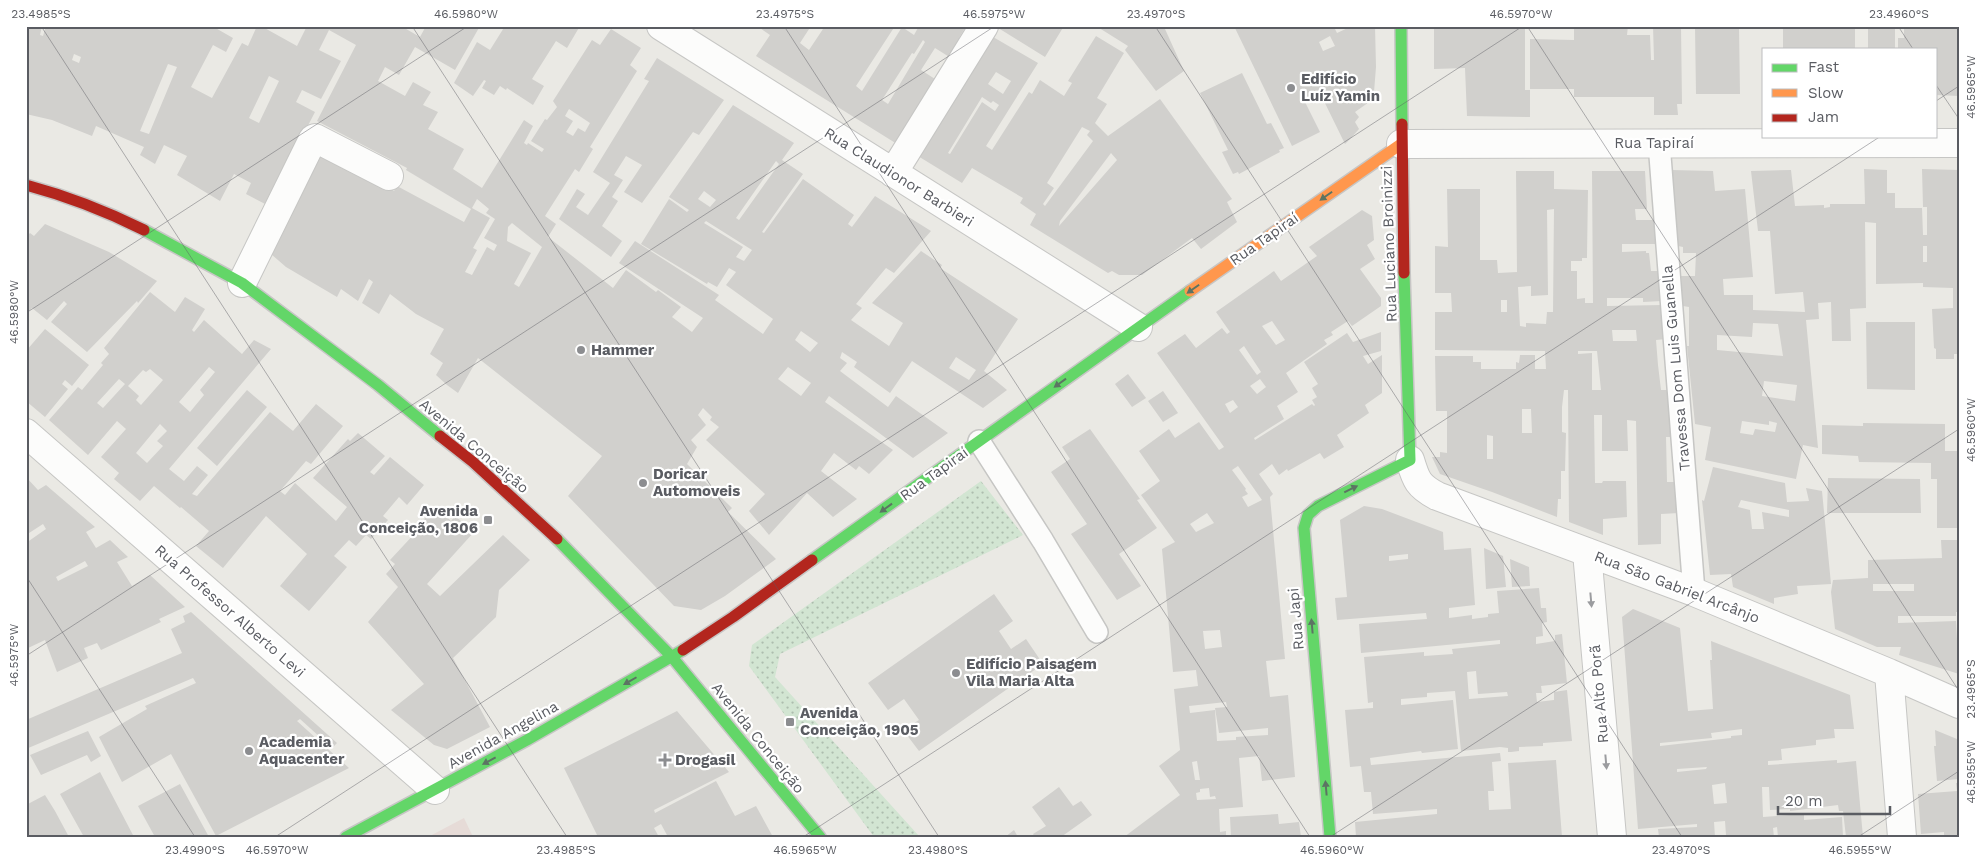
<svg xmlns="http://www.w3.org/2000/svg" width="1985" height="863" viewBox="0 0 1985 863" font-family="'Work Sans',sans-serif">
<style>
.medical{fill:#e6dbd7}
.grass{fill:url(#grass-dots)}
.building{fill:#d1d0cd;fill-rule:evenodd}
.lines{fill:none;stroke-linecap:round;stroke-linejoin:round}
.lane-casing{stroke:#c6c6c4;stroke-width:24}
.street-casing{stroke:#c6c6c4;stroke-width:30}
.fast-casing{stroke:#c7c6c5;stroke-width:14}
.slow-casing{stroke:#c7c6c5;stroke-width:14}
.jam-casing{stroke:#c7c6c5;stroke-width:14}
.lane{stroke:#fcfcfb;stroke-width:21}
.street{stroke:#fcfcfb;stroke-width:28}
.fast{stroke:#63d668;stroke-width:11}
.slow{stroke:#ff974d;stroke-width:11}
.jam{stroke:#b3261e;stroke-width:11}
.oneway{fill:#5c7463}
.oneway2{fill:#9b9c9f}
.ticks{fill:none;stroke:#5a5c62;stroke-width:1;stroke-opacity:0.45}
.poi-dot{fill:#8c8d90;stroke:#fff;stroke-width:2}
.labels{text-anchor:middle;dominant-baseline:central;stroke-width:4.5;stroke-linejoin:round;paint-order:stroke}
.poi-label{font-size:15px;font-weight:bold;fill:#5a5c62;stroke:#fff;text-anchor:start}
.street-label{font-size:15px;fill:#5a5c62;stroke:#fff}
.neatline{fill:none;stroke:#5a5c62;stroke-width:2}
.ticks-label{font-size:12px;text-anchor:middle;fill:#5a5c62}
</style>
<defs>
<pattern id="grass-dots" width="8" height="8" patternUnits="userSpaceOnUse" patternTransform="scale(1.25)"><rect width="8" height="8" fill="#d2e5d2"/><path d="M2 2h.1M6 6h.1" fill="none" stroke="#adbdae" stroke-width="1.8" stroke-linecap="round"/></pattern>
</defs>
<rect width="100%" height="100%" fill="#eae9e4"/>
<path class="medical" d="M464,818l9,19h-45z"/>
<path class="grass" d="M981,481l42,54 -243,119 -5,23 144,159 -45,1 -125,-171 3,-21z"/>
<path class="building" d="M26,26h16l-2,9 3,1 3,-10h166l21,12 -7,14 -13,-7 -22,42 21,11 30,-55 6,3 9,-20h4l36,20 10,-20h94l19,11 6,-11h54l-25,44 -40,-23 -16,28 -14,-8 -7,14 27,15 8,-14 18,10 -8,13 15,7 -10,17 36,20 -11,20 29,19 42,-68 9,6 -9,17 3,2 1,-2 14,9 2,-3 -13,-8 14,-22 2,1 10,-13 -4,-6 39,-61 8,5 11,-16 30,19 -11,17 7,6 -47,76 3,2 -14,23 -4,-3 -30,47 11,8 -8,13 65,51 13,-18 30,22 2,-2 23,17 -9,10 20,15 11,-14 -84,-55 16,-22 84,54 -4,5 48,34 10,-15 -47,-34 10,-13 -7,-4 -12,19 -9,-5 -1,2 -66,-40 28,-45 18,13 2,-2 -20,-13 64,-92 61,38 -12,17 21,14 -41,58 2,1 39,-54 51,36 -6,9 4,3 23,-31 56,35 -37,42 -8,-5 -30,36 6,4 -11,12 38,26 14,-23 -31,-20 49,-52 21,14 -2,3 78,51 -34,52 23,19 -24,18 -71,-47 -22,32 -36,-26 3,-5 -15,-10 -2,6 7,5 -7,8 48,36 8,-11 52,37 -35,25 -84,-62 -4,6 68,48 -24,24 -10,-8 -3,4 -22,-17 -13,18 36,28 -24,18 -26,-24 -38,42 -20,-24 16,-17 -59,-54 13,-13 -9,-7 2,-3 -9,-9 -5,7 8,10 -15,15 6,7 -10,17 45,44 -4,4 48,47 -51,37 -24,14 -27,-4 -106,-110 34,-40 -124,-98 -20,35 -11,-8 -11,-10 7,-12 -13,-9 14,-25 -28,-15 -26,-20 -11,20 -17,-11 11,-21 -4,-3 -11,22 -17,-12 -4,8 -51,-30 -15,-13 52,-103 71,40 3,-5 67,36 7,-13 -65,-39 1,-2 -90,-47 39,-76 -27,-15 -10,20 22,11 -20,38 -19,-9 -6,12 19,10 -48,93 -21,-11 5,-11 -17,-9 -14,27 -43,-26 10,-19 -23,-11 -9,19 -15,-9 4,-8 -48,-21 -4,10 -40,-16 -26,-6zM74,54l7,3 -2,6 -7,-3zM168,64l9,3 -28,67 -9,-3zM269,76l10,5 -20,42 -10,-5zM569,109l21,14 -5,9 -7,-4 -5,8 -7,-4 7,-11 -8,-5zM776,161l3,3 -40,56 -3,-2zM704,191l12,9 -6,7 -12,-8zM477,199l12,10 -3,4 9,6 -11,19 13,7 -3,6 -7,-4 -15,28 -7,-3 12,-22 -4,-2 17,-30 -18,-10zM706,221l46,29 -8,11 -8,-4 7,-10 -39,-24zM512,223l30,24 -23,40 -5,-3 17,-31 -24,-12 1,-14zM801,331l17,12 -8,9 -15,-12zM956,357l20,13 -7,10 -20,-12zM788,367l23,16 -10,13 -23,-17z
M505,26h75l-13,22 -11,-7 -24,38 12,7 -11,19 -26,-17 -1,2 -6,-4 -6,9 -12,-7 4,-7 -2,-1 -11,16 -19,-13 23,-41 13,8z
M757,26h54l-11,17 9,7 16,-24h70l-39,60 6,5 40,-64 12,8 5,-9h47l-7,12 3,1 -11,19 -16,-10 -14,22 14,9 -32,51 2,1 -8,13 -141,-88 14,-21zM923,40l2,2 -37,62 -6,-4 30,-47 2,1z
M995,26h69l-19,31z
M1096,26h75l-6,3 19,42 -28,20 -31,-41 3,-4z
M1234,26h107l-6,3 2,4 15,-7h23l1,41 -2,25 -2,8 -17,12 4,5 -4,5 4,7 -8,9 -6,6 -24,-49 -16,7 15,30 -28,14zM1330,36l5,10 -12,5 -4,-9z
M1434,26h91v64h5v27l-63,-1 -2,-48 -31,1z
M1574,26h54l-1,9h23l1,25h3l-1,-34h28l1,78h-5l1,11h-24v-18h-80v-8h-44v-50l44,1z
M1783,26h72v23h-72z
M1868,26h27v23h-27z
M1904,26l55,1v69l-23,-1v-46h-38v-11h6z
M1695,27h44l1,67h-44z
M988,34l50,29 -52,83 6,4 37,-58 3,2 8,-14 24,16 8,-13 -4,-2 28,-45 28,17 -27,45 10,6 -12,19 13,13 52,-37 72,100 -5,3 10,20 -36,27 -9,-11 -50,37h-23l-7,-4 -4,2 -78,-48 6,-11 -16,-11 3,-5 -51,-30 -10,15 -49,-30zM996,72l15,9 -8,13 -15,-10zM982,97l9,6 2,-2 6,4 -4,6 -13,-9 -32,52 -2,-1zM1082,127l8,4 -3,4 6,6 -48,65 -2,-2 11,-16 -7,-5zM1111,153l6,7 -58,66 1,-5z
M657,58l67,42 -25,35 -6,-3 -51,71 -18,-11 18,-27 -16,-9 -12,19 9,5 -11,17 6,4 -16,25 20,15 -11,16 -52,-38 18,-30 8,5 -9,13 12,8 22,-32 -17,-11 56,-91 -5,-2z
M1242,73l25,51 4,-1 13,25 -5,2 1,2 -41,22 -1,-2 -5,2 -11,-22 6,-2 -28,-57z
M1864,169l23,1v23h8v15h27l1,27h4v-28h-4l-1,-38 37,1v184h-5v5h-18v-10l-2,-1 -2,-39 21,-1v-20l-30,-1v-4l-47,1v-61l-11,-1 1,86 -16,1 1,32h-19l-1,-39 -13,1 1,16 -13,1 12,128 -15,-3 -7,34 -91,-19 6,-33 -16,-3 -8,-78h2v-39l-6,-1 -2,-30h14l1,-23h-13v-6l-5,-1 -7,-76 42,1 2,20 30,-2 8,88 -30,2 1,16h29v15l52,2 -2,-20 -28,2 -5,-63h-12l-7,-60 40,-1 4,36 29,-1v3l6,-1v-3h35zM1923,246h4v16h-4zM1753,323l25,1 5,32 -66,-6v-15l35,2zM1764,381l33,4 -2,16 -33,-5zM1742,421l27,4v-4l8,2 -2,9 -20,-3 -2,6 -13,-2z
M1516,171h38v18l34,1 -1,65v3h-5v3h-11v10h6v28l8,-1v5h8l-1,-132h53l2,38h-12l1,11h19l2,24h-35v8l24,-1v2h3l2,18h9l2,30 -19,1v-4h-36v8l56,-1 3,34 -10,1 2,25 3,25h8l4,47h-7l1,45h10l2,31 -18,1v30l-23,1 -2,-124 -9,-1 1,31h-26v-36h-8l1,68h7l1,-2h23l1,36 -24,2v16l-34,-13 -1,-132h-4l-2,17v25l4,1 -1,38h-4v28h-3l-1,18 -65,-25 -52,-18 -8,-17h8v-5l7,1v-42h-11l-1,-55h38v6h8v7h35v-7l3,1 1,-8h15v14h11l-1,-18 -110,-1v-38h17l-1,-19h-16v-47l13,1 -1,-58h33v71h17l1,13 19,-1zM1554,209l-1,103h-6l-1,12 -20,-1v4l-6,-1 -2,-39 13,-1v10l17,-1 -1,-85zM1501,300h6v12h-6zM1612,330h24l1,11h-24zM1578,351h19l4,39h-9v-37l-14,1zM1522,409h9l1,24h-10zM1487,435l6,1v23h-6z
M1362,210l10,6 2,24 -7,5 8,14 -15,10 21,29v8l-29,20 -4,-5 -17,11 2,3 -9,5 3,4 -41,29 12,19 -21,14 7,13 -30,19 1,2 57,-36 2,2 1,-1 -3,-5 5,-3 -5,-9 6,-4 -14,-22 43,-29 6,9 28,-10v19l-18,5 5,8 14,-9v38l-17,12 4,8 -32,22 7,12 -20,12 -4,-6 -32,18 -1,-2 -8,6 -7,-11 -13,10 14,20 -3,3 15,162 -19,2 4,36 18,-2 7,82 -33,4 -3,-25 -20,2 4,49 -24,2 1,23 6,-1v6h-102l56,-42 -21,-29 21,-16 -6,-61 24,-3 -2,-16 -23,2 -11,-123 13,-7 -34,-47 19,-14 -21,-30 30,-22 6,9 24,-16 20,28 5,-3 -67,-94 28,-19 11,14 26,-20 5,6 3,-2 -14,-20 58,-41 7,10 36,-25 -8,-9zM1272,321l13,19 -9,5 -14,-19zM1244,346l17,26 -4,3 -18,-25zM1260,379l6,8 -9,7 -7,-8zM1233,400l5,7 -8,6 -5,-9zM1238,466l24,34 -14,7 -6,-10 6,-3 -3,-4 1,-1 -14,-19zM1207,513l7,10 -18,9 -6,-8zM1220,630l2,17 -17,2 -2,-18zM1226,702l1,5 -12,1 4,25 49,-5v7l-32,2v3l-19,1 -2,-31 -25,3 -1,-7zM1197,761l3,19h-5l-3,-18zM1209,788l1,9 5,-1 1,3 -19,1 -1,-7 4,-1v-3z
M45,224l64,28 48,29 -19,22 -1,-2 -50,51 -36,-30 16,-18 -3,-3 -17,19 -15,-12 -6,6v-77l4,-4 4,3z
M150,292l25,20 10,-15 20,12 -13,21 2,2 10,-12 38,34 12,-14 17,9 -102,120 15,12 13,-15 11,9 -16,19 5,2 73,-84 23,19 23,-27 27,22 -32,38 -5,-3 -26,30 5,4 10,-12 41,38 11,-14 -34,-29 35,-39 2,2 8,-8 27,23 -15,16 4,3 16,-18 34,28 -17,20 -8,-8 -16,19 5,4 -17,19 -5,-4 -10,11 -7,-6 -15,16 13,11 -38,44 -29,-25 27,-32 -41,-38 -43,52 -27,-22 13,-15 -28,-24 -1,1 -26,-22 -14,15 -26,-22 5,-6 -18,-16 25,-28 -9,-8 -29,34 -39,-35 29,-33 4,3 21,-25 -2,-2 8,-9 -5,-6zM209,367l6,5 -15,18 4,5 -14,17 -11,-10zM150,369l13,11 -22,25 -5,-5 3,-4 -11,-10 15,-16 3,2zM119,379l6,5 -22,24 -6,-5zM160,424l7,7 -10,10 6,5 -16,17 -11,-10z
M1866,322h49v68l-48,-1z
M45,329l44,36 -17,21 -7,-6 -3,4 6,5 -23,28 -19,-16v-50z
M1128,374l18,24 -14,9 -17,-23z
M247,390l20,17 -50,59 -20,-18z
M1163,391l15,22 -15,9 -15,-21z
M1863,423l82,1v27h14v77h-22v-49h-6v-16l-72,-1 -1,-6 -36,-2v-29l41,1z
M1090,429l50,70 -3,1 20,28 -38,26 22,32 -24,14 -46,-66 16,-10 -36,-52 19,-13 -8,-12z
M1713,467l72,16 2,19 22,-1 -3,-13 16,3 9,93 -34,2 1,8 -24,4v6l-41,-17 -2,-13 -21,1 -8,-75 2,1zM1741,500l48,10v7l-27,-5 2,17h-12l-2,-19 -12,-3z
M26,477l12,13 8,-5 49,42 -9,5 10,16 14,-8 18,17 -11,5 15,24 18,-11 35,32 -26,12 2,3 -60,28 -4,-7 -13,5 4,10 -31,14 -12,-32 -19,9v-106l20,-14 -3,-5 -17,11zM85,561l3,5 -30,15 -2,-4z
M1828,478l92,1 1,34h-94z
M436,506l15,15 4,-5 19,16 -47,52 13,12 63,-61 27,25 -31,30 -3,27 -43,41 37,69 -43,22 -13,-4 -43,-35 33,-26 -56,-62 30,-35 -12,-13 9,-10 -5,-4 27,-29 -2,-2z
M1364,506l18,3 61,23 1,18 27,-2 4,57 -26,3v10l23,-3v4l16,-2v-3l11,-1 -2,-22 42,-3 2,20h5l1,14 -5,1 1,13 -7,1v7l19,-3v-6l7,-1 5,49 -26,3 1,7h-6l1,9 17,-2v-8l13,-2 5,51 -29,2v3l-24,1v4l-8,1h-3v-4l-8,-1 -39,4 -6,-60 -28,2v4l-26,2v6l52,-5 5,49 -36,4 -1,-2 -51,7 1,7 129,-12 1,8 -9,1 2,29h-6l1,19 22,-1 -3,-46 48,-3 6,77h-206l-1,-15 82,-8v-5l-64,5 -2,-22h-7l-3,-26 -11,1 -5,-57 28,-2v-6l-5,1 -4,-46 60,-5v4l29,-2 -1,-5 48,-5v-4l-139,13 -2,-29 68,-5 -1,-6 -89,7 -2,-22 12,-1 -7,-77zM1408,554v5l-19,2v-5zM1476,671l2,23 29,-2 1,4 -39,3 -2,-27z
M1941,540h18v72h-3v4h-58v7l58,-2 3,53 -60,-19 2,-8h-24l-42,-18 -4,-37 2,-12 35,-2v-18l74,-2zM1873,584h41v7h-41z
M1484,548l19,8 3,31 -20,2z
M1510,559l19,8 1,19 -18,1z
M994,594l19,27 -14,10 12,18 15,-10 17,25 -124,87 -16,-21 16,-10 -15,-21 -16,11 -20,-27z
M1633,609l47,19 8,83 25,-2 -3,-49h2l-1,-19 139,54 4,34h-20l1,9 -19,2v5l-35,4 1,11 -14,1v4l69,-5v3l19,-2 7,76h-17l-3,-26h-4l-1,-6 -48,6v-2l-20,1 -1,-23h-7l1,30 41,-3v6l38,-3 1,20h-65l-1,-10 -4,1 1,9h-53l5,-2 -1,-14 -11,1 1,15h-56l-1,-8 39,-2v-3l-59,5 -16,-212zM1742,729v6l-11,1v2l-71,8v-3l52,-5 -1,-5zM1707,767l-1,2 -29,3v-3zM1725,783l2,20 -13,1 -2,-19z
M191,612l146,131 -5,5 -32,-29 -3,2 52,47 -133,68 -45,-82 -49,28 -23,-45 48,-28 -2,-3 51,-23 -3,-5 -167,71v-29l156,-67 -11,-24 14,-7 -2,-6z
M677,711l52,61 -75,38 1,3 61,-32 19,35 21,-10 17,31h-105l-7,-13 -7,4 5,9h-61l-34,-69z
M1935,730l22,9 2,40 -22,2 -3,-35h2z
M88,731l13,25 -10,6 -4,-7 -46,20 -11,-20z
M100,772l34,65h-50l-24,-43z
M1956,783h3v54h-15v-5l-23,2 -3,-40 39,-3z
M180,784l29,53h-54l-17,-31z
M1059,787l14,19 8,-5 11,14 -31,22h-26l-2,-3 13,-8 -14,-19z
M45,795l10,16 14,26h-43v-32z
M1278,814l1,10 20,-2 2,15h-70l-1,-20z
M1014,830l4,7h-13z"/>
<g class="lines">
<defs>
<path id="lane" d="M1659,143l35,449
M979,441l64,100 54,91"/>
<path id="street" d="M661,26l477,301
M1401,144l558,-1
M893,173l91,-147
M242,283l71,-144 2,-1 74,38
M26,433l409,357
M1410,460c6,20 8,26 27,36l257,96 195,81 70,31
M1587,552l25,285
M1889,673l13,164"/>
<path id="fast" d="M1401,26l1,98
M144,230l98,53 136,102 62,51
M557,539l115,118 148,180
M812,560l378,-269
M346,837l181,-97 156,-90
M1330,837l-26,-309 4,-13 10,-9 92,-46 -6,-187"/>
<path id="slow" d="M1190,291l211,-147"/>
<path id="jam" d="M1402,124l2,149
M26,185c41,11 80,26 118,45
M440,436l33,26 84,77
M683,650l50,-33 79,-57"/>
</defs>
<use href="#lane" class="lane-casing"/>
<use href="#street" class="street-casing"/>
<use href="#fast" class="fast-casing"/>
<use href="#slow" class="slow-casing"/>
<use href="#jam" class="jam-casing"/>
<use href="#lane" class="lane"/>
<use href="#street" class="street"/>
<use href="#fast" class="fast"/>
<use href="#slow" class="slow"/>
<use href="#jam" class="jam"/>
</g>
<defs><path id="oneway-solid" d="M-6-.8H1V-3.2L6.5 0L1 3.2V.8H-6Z" transform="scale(1.25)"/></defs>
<g class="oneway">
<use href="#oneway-solid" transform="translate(1326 196) rotate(145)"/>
<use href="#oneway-solid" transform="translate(1193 289) rotate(145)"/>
<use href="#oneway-solid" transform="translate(1060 383) rotate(144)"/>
<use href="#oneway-solid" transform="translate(1351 489) rotate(-26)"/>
<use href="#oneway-solid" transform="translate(886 508) rotate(144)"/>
<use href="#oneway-solid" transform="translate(1312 626) rotate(-95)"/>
<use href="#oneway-solid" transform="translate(630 681) rotate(150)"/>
<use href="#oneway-solid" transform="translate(489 761) rotate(152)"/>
<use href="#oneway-solid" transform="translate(1326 788) rotate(-95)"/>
</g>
<g class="oneway2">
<use href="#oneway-solid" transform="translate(1591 600) rotate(85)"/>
<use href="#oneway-solid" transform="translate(1606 762) rotate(85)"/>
</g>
<path class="ticks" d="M41,26l526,811M412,26l527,811M784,26l526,811M1155,26l527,811M1527,26l432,665M1898,26l15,23M1936,85l23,34M1936,101l23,-15M26,313l442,-287M26,576l169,261M26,656l969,-630M275,837l1248,-811M803,837l1078,-701M1330,837l629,-408M1858,837l101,-66"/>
<g class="poi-dot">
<circle cx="1291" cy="88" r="5"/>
<circle cx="581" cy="350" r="5"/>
<circle cx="643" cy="483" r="5"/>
<rect x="483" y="515" width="10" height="10" rx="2.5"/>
<circle cx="956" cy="673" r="5"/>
<rect x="785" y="717" width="10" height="10" rx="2.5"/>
<circle cx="249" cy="751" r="5"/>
<path d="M662.5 752.5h5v5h5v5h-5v5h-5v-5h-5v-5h5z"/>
</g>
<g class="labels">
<g class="poi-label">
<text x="1301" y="79">Edifício<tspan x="1301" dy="17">Luíz Yamin</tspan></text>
<text x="591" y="350">Hammer</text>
<text x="653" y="474">Doricar<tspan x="653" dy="17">Automoveis</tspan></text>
<text x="478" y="511" text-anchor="end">Avenida<tspan x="478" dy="17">Conceição, 1806</tspan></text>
<text x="966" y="664">Edifício Paisagem<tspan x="966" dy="17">Vila Maria Alta</tspan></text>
<text x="800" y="713">Avenida<tspan x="800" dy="17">Conceição, 1905</tspan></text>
<text x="259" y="742">Academia<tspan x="259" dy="17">Aquacenter</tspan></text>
<text x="675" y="760">Drogasil</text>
</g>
<g class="street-label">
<text x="1654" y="143">Rua Tapiraí</text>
<text transform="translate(899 177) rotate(32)">Rua Claudionor Barbieri</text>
<text transform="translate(1264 239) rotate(-35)">Rua Tapiraí</text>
<text transform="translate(1389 244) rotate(-92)">Rua Luciano Broinizzi</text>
<text transform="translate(1676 368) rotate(-95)">Travessa Dom Luis Guanella</text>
<text transform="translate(474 446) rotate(40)">Avenida Conceição</text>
<text transform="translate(934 474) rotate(-36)">Rua Tapiraí</text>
<text transform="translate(1677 587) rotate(21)">Rua São Gabriel Arcânjo</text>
<text transform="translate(230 611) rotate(41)">Rua Professor Alberto Levi</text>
<text transform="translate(1296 619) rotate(-95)">Rua Japi</text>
<text transform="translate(1599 694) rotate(-95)">Rua Alto Porã</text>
<text transform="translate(503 735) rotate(-29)">Avenida Angelina</text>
<text transform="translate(758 738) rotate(51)">Avenida Conceição</text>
</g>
</g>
<rect width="1985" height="863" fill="none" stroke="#ffffff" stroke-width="55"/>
<rect x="1762" y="48" width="175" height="90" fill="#ffffff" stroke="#bdbec0"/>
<rect x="1772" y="64" width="25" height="8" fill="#63d668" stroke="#bdbec0"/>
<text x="1808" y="72" font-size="15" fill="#5a5c62">Fast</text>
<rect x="1772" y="89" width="25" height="8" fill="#ff974d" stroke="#bdbec0"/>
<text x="1808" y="98" font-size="15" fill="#5a5c62">Slow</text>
<rect x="1772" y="114" width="25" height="8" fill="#b3261e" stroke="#bdbec0"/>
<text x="1808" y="122" font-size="15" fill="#5a5c62">Jam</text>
<path d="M1778 806v8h112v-8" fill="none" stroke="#5a5c62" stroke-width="2.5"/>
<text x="1785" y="806" font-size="15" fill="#5a5c62" stroke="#ffffff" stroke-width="4" paint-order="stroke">20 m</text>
<rect x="28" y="28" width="1930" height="808" class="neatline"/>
<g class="ticks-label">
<text x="41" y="18">23.4985°S</text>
<text x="466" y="18">46.5980°W</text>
<text x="785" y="18">23.4975°S</text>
<text x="994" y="18">46.5975°W</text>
<text x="1156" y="18">23.4970°S</text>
<text x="1521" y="18">46.5970°W</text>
<text x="1899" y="18">23.4960°S</text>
<text transform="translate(1971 87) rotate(-90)" y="4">46.5965°W</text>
<text transform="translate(14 312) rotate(-90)" y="4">46.5980°W</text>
<text transform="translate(1971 430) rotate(-90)" y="4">46.5960°W</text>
<text transform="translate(14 655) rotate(-90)" y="4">46.5975°W</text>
<text transform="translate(1971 689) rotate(-90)" y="4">23.4965°S</text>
<text transform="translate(1971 772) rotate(-90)" y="4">46.5955°W</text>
<text x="195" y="854">23.4990°S</text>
<text x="277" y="854">46.5970°W</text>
<text x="566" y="854">23.4985°S</text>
<text x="805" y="854">46.5965°W</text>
<text x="938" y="854">23.4980°S</text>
<text x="1332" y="854">46.5960°W</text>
<text x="1681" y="854">23.4970°S</text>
<text x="1860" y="854">46.5955°W</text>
</g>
</svg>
